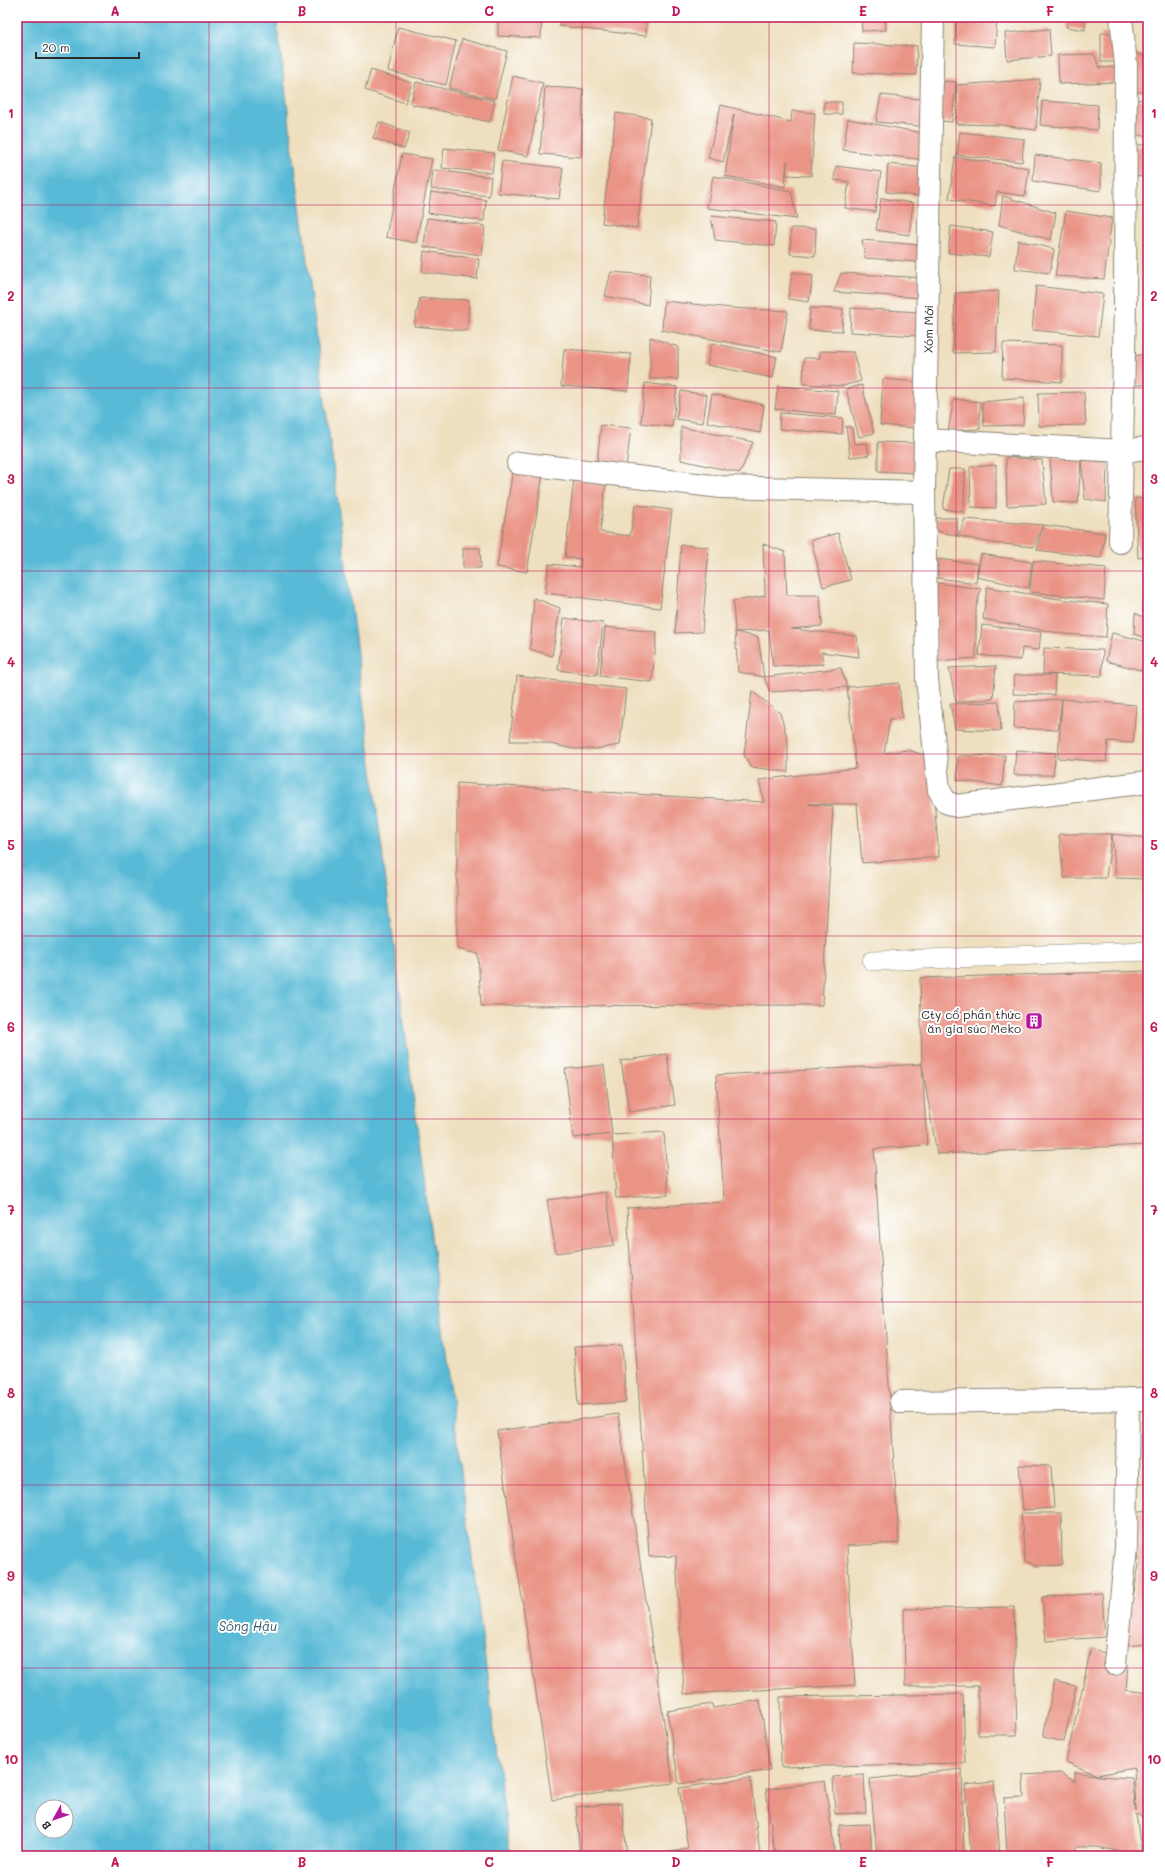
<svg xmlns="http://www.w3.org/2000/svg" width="1165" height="1873" viewBox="0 0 1165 1873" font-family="Mali,sans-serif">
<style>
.water{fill:#58bad6;stroke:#427280;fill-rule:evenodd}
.building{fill:#ea9486}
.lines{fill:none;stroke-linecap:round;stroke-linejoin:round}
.lane-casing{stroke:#8c8575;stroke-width:20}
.street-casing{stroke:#8c8575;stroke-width:24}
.lane{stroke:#fff;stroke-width:19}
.street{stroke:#fff;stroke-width:22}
.grid{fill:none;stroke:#c2185b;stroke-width:1;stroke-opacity:0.55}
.labels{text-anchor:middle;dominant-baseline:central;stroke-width:4;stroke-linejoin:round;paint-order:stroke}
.street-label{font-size:12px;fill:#2b2b2b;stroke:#fff}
.poi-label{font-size:12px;fill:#2b2b2b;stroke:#fff;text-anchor:end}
.water-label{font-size:13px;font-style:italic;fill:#3b5d67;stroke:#fff}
.neatline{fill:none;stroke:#c2185b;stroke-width:1.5}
.grid-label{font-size:13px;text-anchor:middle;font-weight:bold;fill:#c2185b}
</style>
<rect width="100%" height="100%" fill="#fff"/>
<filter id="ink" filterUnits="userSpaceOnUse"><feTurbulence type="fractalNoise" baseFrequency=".025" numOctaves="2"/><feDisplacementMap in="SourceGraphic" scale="8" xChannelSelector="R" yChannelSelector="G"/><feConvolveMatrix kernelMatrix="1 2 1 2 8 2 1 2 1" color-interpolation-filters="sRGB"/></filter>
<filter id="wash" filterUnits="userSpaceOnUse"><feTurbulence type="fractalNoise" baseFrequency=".012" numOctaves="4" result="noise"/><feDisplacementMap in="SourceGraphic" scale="16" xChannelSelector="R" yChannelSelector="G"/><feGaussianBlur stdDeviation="0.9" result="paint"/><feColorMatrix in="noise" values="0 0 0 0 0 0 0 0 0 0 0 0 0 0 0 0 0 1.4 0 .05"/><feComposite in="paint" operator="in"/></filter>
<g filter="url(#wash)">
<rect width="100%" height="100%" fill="#eedfbf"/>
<path class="water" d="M17,17h259l234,1839h-493zM42,1807h24v24h-24z"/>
<g id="blocks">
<path class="building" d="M498,17h44l-1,21 -43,-2z
M561,17h86l-1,19 -87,-10z
M668,17h19v3z
M861,17h24l1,13 -24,1z
M956,17l41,3 -2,27 -40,-3z
M1068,17h18l-1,13 -19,-3z
M1144,17h4v10h-2z
M398,27l58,14 -10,44 -58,-14z
M1049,29l2,27 -44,4 -2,-27z
M1101,33h19v29h-19z
M462,39l45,12 -12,48 -46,-11z
M854,43l63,3 -1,29 -63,-2z
M1135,53l13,4v34l-16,2z
M1094,54l6,14 16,-1 1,15 -58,2 -1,-29z
M371,70l41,13 -7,20 -40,-13z
M513,76l30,7 -15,73 -30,-6z
M1040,79l-4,51 -34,-5 -46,-1 1,-39z
M944,81l12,1 -4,40 -12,-1z
M416,82l79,19 -5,21 -79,-18z
M545,87l38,2 -2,68 -41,-3z
M881,95l49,5 -1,27 -53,-5z
M1148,99v38l-14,-3 -3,-34z
M1042,101l56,4 -1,25 -57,-5z
M824,102h18v12h-18z
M721,105l70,17 1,-11 23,2 -4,63 -25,-1 1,-14 -2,26 -60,-11 9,-62 -11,48 -15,-4z
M616,113l35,5 -14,110 -35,-5z
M848,119l80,15 -4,26 -81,-10z
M379,122l31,11 -6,16 -31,-11z
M960,132l64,7 -2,23 -65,-7z
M1131,145h17v32l-17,-1z
M444,148l50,5 -2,20 -50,-5z
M402,154l30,5 -16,84 -30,-6z
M1035,155l66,8v28l-68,-10z
M955,157l74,11 -4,28 -28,-4 -2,14 -46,-7z
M502,161l61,7 -4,31 -61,-6z
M888,164l38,4 -1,29 -39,-5z
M836,166l45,6 -6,40 -30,-4 4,-26 -15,-2z
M433,170l58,7 -2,19 -58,-7z
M713,176l78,15 6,28 -90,-11z
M431,192l55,8 -2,21 -56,-8z
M1003,196l53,17 -5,27 -52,-15z
M881,198l32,5 -4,32 -33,-5z
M1066,211l46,7 -8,61 -49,-3z
M711,216l65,6 -2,24 -59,-6z
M427,218l58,8 -3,29 -58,-8z
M951,226l42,6 -4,25 -41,-4z
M791,228l25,1 -1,27 -25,-2z
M862,240l57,5 -1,17 -53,-4z
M1018,240l36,9 -4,24 -35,-4z
M424,251l55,8 -2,20 -55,-7z
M611,272l39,3 -2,30 -43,-9z
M792,272l21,4 -4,26 -21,-3z
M841,273l83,5 -2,20 -88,-6z
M1036,286l67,8 -5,42 -66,-6z
M999,291l-3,61 -43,1 2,-60z
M420,298l49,2 -2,31 -53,-5z
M664,301l67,7 57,3 -7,41 -119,-22z
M810,308l33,1 -1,22 -33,-1z
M851,308l68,4 -1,24 -68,-4z
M650,337l28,10v32h-28z
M712,343l65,14 -4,21 -66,-13z
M1003,343l59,2v37l-60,-4z
M564,349l67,5 -3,37 -67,-5z
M820,351l33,1 8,29 -18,5 -40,-2 1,-26h16z
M1148,354v31h-13l-3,-29z
M883,379l36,3 -4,46 -35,-3z
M645,383l32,4 -5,40 -31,-4z
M862,385l12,48 -15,4 -13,-48z
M778,386l60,5 -2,24 -61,-6z
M681,391l26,4 -4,28 -27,-4z
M1084,392l2,33 -47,1 -1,-33z
M712,394l52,11 -4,28 -53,-11z
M1024,398l-1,27 -39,1 -2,-24z
M954,399l26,3v27l-32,2z
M780,413l63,5 -1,16 -63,-5z
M601,425l30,3 -5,40 -29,-4z
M846,426l6,2 2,16 13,-1 2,12 -19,2z
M681,427l72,15 -13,31 -59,-13z
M878,442l38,1 -1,30 -37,-2z
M1006,457l36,3 4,44 -39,2z
M1050,457l31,3 26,2 -1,40 -21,-3 -4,-39 -3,43 -25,-1z
M996,465v43l-25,-1 -1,-40z
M513,469l30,5 -16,98 -30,-5z
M949,469h16l-1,43 -21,-3z
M574,479l32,4 -6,49 30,4 5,-31 37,5 -12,98 -115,-15 4,-29 31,3 1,-8 -16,-2z
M1135,498l13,1v58l-10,1z
M933,518h24l1,18 -21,-5z
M965,519l78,6 62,8 -4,25 -64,-8 6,-25 -9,22 -42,-4 -34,-7z
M838,533l13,47 -28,7 -12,-47z
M763,544l22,8 2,43h33l2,31 -31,3 66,7 2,21 -38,-5 3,12 -51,2 -4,-36 -34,2 -2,-31 32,-5z
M681,545l28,2 -7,85 -27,1z
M463,548h17l1,20h-18z
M981,554l50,8 -2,26 -52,-11z
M938,559l40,5 -2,19 -38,-5z
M1033,561l73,7 -2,32 -74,-8z
M937,583l44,6 -5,19v50l-40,3z
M1147,584h1v31l-5,-2z
M987,587l79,13 42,4 -2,33 -42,-3 -81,-15z
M534,598l26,10 -8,48 -22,-7z
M1135,613l13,6v20l-14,-5z
M564,618l39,5 -6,52 -39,-5z
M982,625l59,7 -2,18 -17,-2 -1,12 -42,-5z
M605,627l52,5 -5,50 -52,-6z
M735,632l23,5 6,40 -26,-5z
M1112,633l36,9v30l-42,-11z
M1044,648l59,2 -1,26 -59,-2z
M996,666l-3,33 -37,3 -7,-34z
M841,668l6,19 52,-4 3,35 -12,1 -6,34 24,-3 26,8v42l5,57 -77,6 -5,-59h-49l25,2 -11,199 -341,1 -3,-52 -21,-5v-166l307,19 -5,-22 97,-12 -9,-81 -77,5 -6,-15z
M1014,675h41l-1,20 -41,-1z
M517,676l109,13 -6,56 -25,4h-21l-38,-8h-26z
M752,691l28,22 8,28v31l-37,-5 -7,-12z
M1062,699l-4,31 -44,-2 1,-26z
M1062,699l74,6 -3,38 -25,-2 -2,21 -48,-4z
M999,702l2,29 -46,-2 -5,-25z
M1016,750l40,3 -3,22h-39z
M1005,755l-3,31 -45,-6 1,-24z
M1059,834h53l-6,44h-42z
M1112,834l36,4v41l-32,-1z
M1148,971v174l-211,9 -15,-89 5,80 -53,4 25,394 -52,3 8,139 -171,9 -8,-138 -27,1 -22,-349 97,-6 -8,-127 206,-11 -2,-86z
M667,1054l8,51 -46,7 -8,-51z
M604,1065l8,69 -39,4 -8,-69z
M664,1132l4,63 -52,3 -4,-63z
M606,1192l8,53 -58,8 -9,-53z
M622,1345l4,57 -48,3 -4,-58z
M618,1414l55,369 -121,17 -55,-369z
M1019,1465l32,1 3,42 -31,2z
M1148,1510v134l-24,2 15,-81 -9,-53z
M1021,1513h40l1,52 -26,1 -11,-5z
M1102,1593l3,44 -59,4 -4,-44z
M1014,1607l3,128h-39v-49h-73l-1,-77z
M1091,1648l18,7 10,12 9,-2 -2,25 22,3v126l-12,-5 6,42 6,-26v26h-6l-46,-9h-19v9h-70l-3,-58 20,-1 -1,-22 38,-2 14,9v-10l20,3 4,1 33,2 4,33 -2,-43 -37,7 -31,-13z
M1054,1681l22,5 -12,56 -21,-5z
M963,1694l2,69 -184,4 -1,-70z
M760,1700l10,70 -91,14 -12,-73 45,-7 1,4z
M962,1769l2,87h-43v-2l-44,2 -7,-77z
M864,1775l2,38 -31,1 -2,-37z
M750,1778l10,75 -19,3h-95l42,-7 -9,-61z
M825,1781l10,75h-60l-9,-67z
M994,1782l6,74h-29l-6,-71z
M622,1803l5,53h-47l-4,-49z
M870,1824l2,32h-32l-1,-31z"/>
</g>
</g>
<g filter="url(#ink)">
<use href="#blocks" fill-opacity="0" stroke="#8c8575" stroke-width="1"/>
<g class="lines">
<defs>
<path id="lane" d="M872,961l276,-10"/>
<path id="street" d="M933,17l-9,475 3,187 12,111 7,12 10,4 192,-24
M926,440l196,11 26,-3
M518,463l203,24 203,5
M1120,542l5,-236 1,-241 -5,-48
M901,1402l247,-3
M1115,1664l11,-116 2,-149"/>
</defs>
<use href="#lane" class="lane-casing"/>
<use href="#street" class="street-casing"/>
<use href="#lane" class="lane"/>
<use href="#street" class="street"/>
</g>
</g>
<path class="grid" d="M209,17v1839M396,17v1839M582,17v1839M769,17v1839M956,17v1839M17,205h1131M17,388h1131M17,571h1131M17,754h1131M17,936h1131M17,1119h1131M17,1302h1131M17,1485h1131M17,1668h1131"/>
<defs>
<symbol id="building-square" viewBox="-11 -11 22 22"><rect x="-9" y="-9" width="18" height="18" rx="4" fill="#b5179e" stroke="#fff"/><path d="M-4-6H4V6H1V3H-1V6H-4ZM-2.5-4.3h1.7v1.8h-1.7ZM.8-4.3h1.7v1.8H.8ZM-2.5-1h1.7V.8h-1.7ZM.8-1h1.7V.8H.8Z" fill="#fff"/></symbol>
</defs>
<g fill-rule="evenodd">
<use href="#building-square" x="1024" y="1011" width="20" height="20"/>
</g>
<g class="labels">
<g class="street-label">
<text transform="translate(928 329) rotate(-89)">Xóm Mới</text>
</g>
<g class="poi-label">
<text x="1021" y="1014">Cty cổ phần thức<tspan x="1021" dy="14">ăn gia súc Meko</tspan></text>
</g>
<g class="water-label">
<text x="248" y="1625">Sông Hậu</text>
</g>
</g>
<rect width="1165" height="1873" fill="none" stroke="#fff" stroke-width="44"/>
<g transform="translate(54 1819) rotate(230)"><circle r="19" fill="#ffffff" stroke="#aaaaaa"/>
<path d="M0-3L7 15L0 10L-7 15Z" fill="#b5179e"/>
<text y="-6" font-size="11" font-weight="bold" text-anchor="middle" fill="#2b2b2b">B</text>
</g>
<path d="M36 52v6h103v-6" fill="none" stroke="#2b2b2b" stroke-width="2"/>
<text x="42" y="52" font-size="12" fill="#2b2b2b" stroke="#ffffff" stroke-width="3" paint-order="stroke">20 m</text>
<rect x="22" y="22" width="1121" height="1829" class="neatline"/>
<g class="grid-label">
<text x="115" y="16">A</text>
<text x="302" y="16">B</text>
<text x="489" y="16">C</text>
<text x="676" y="16">D</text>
<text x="863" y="16">E</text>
<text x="1050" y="16">F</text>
<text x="11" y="118">1</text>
<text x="1154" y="118">1</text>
<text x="11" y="301">2</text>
<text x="1154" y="301">2</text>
<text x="11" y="484">3</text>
<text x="1154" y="484">3</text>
<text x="11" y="667">4</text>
<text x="1154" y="667">4</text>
<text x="11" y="850">5</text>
<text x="1154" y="850">5</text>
<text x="11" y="1032">6</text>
<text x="1154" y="1032">6</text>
<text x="11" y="1215">7</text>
<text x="1154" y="1215">7</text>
<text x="11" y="1398">8</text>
<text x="1154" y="1398">8</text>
<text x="11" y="1581">9</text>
<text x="1154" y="1581">9</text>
<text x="11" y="1764">10</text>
<text x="1154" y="1764">10</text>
<text x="115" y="1867">A</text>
<text x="302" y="1867">B</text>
<text x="489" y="1867">C</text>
<text x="676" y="1867">D</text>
<text x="863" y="1867">E</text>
<text x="1050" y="1867">F</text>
</g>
</svg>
